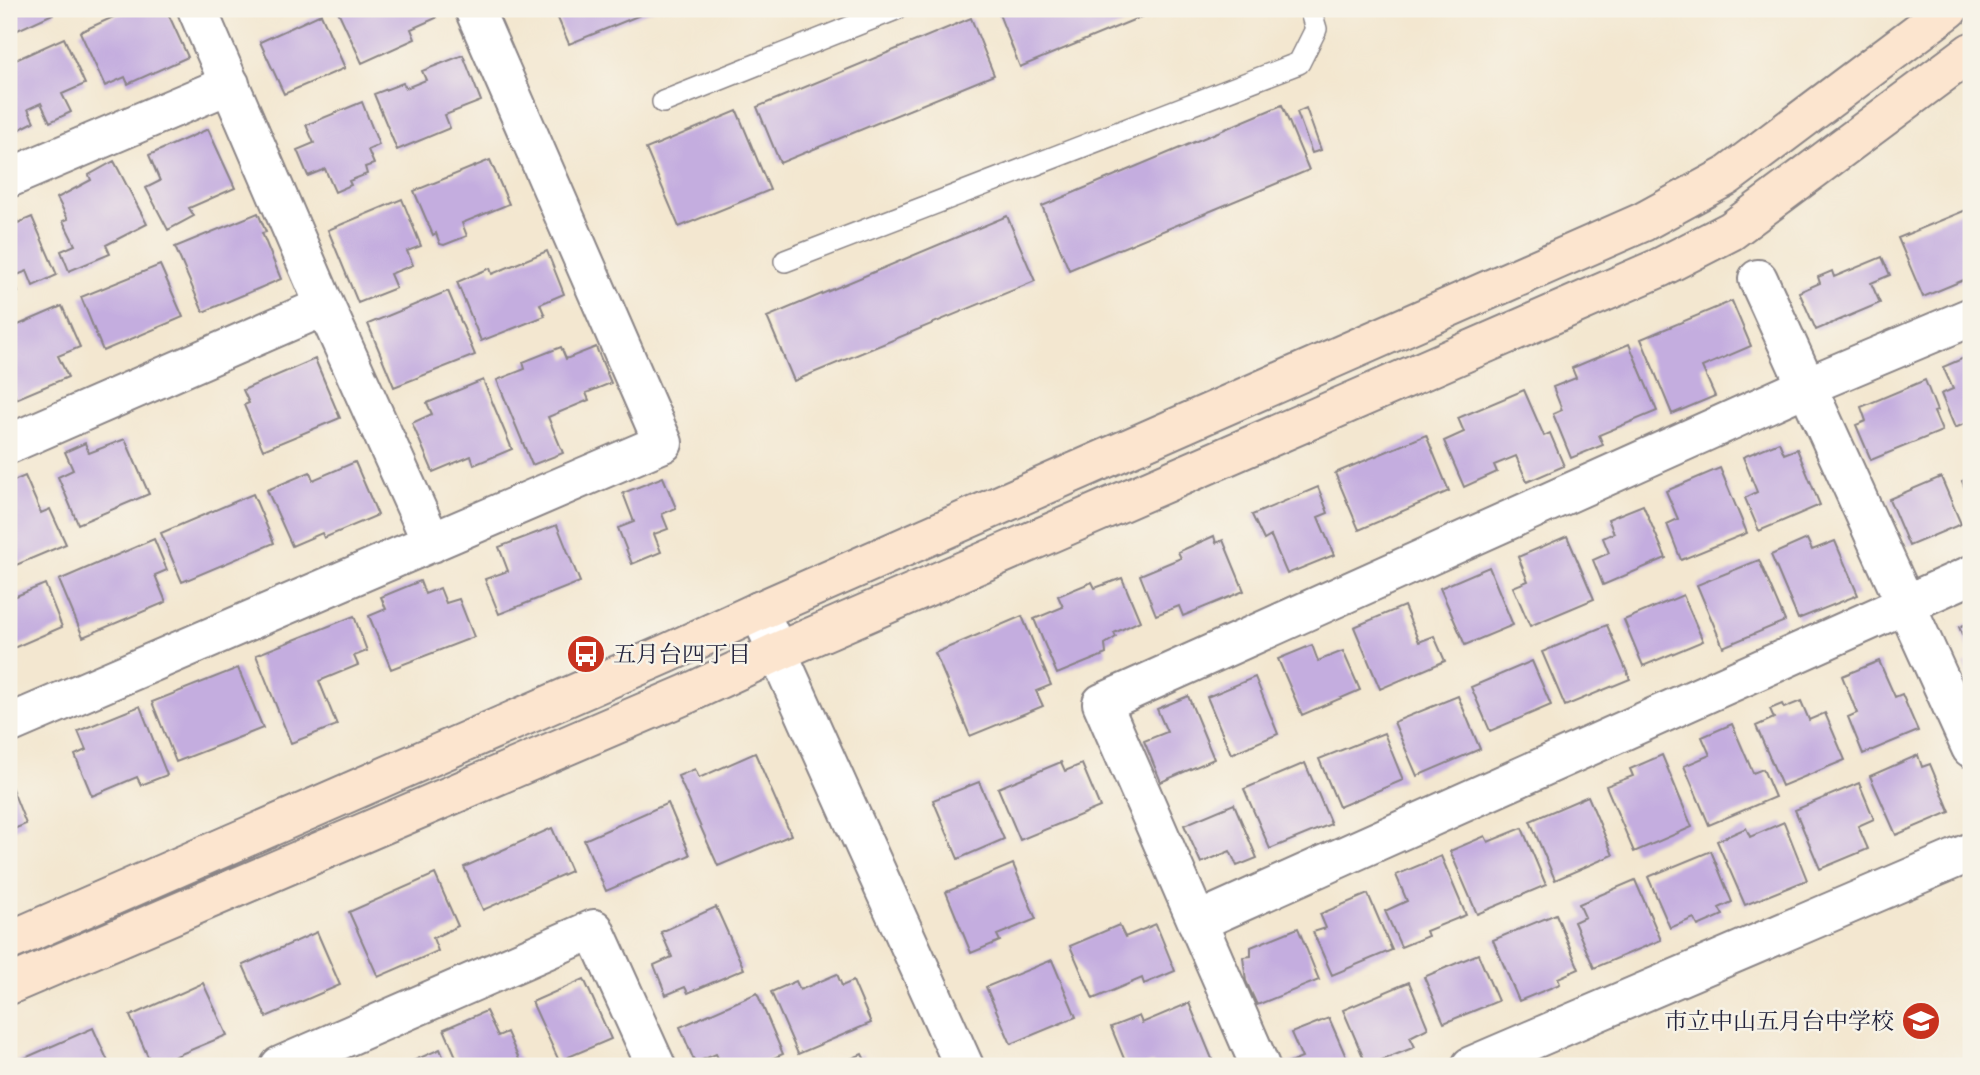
<svg xmlns="http://www.w3.org/2000/svg" width="1980" height="1075" viewBox="0 0 1980 1075" font-family="Cardo,'Noto Serif JP',serif">
<style>
.building{fill:#c4addf}
.lines{fill:none;stroke-linecap:round;stroke-linejoin:round}
.lane-casing{stroke:#8a8486;stroke-width:24}
.street-casing{stroke:#8a8486;stroke-width:42}
.secondary-casing{stroke:#8a8486;stroke-width:42}
.lane{stroke:#fff;stroke-width:21}
.street{stroke:#fff;stroke-width:38}
.secondary{stroke:#fce5cf;stroke-width:38}
.labels{text-anchor:middle;dominant-baseline:central;stroke-width:5;stroke-linejoin:round;paint-order:stroke}
.poi-label{font-size:23px;fill:#22223b;stroke:#f7f3e8;text-anchor:start}
</style>
<rect width="100%" height="100%" fill="#f7f3e8"/>
<filter id="ink" filterUnits="userSpaceOnUse"><feTurbulence type="fractalNoise" baseFrequency=".0143" numOctaves="2"/><feDisplacementMap in="SourceGraphic" scale="14" xChannelSelector="R" yChannelSelector="G"/><feConvolveMatrix kernelMatrix="1 2 1 2 8 2 1 2 1" color-interpolation-filters="sRGB"/></filter>
<filter id="wash" filterUnits="userSpaceOnUse"><feTurbulence type="fractalNoise" baseFrequency=".00686" numOctaves="4" result="noise"/><feDisplacementMap in="SourceGraphic" scale="28" xChannelSelector="R" yChannelSelector="G"/><feGaussianBlur stdDeviation="1.57" result="paint"/><feColorMatrix in="noise" values="0 0 0 0 0 0 0 0 0 0 0 0 0 0 0 0 0 1.4 0 .05"/><feComposite in="paint" operator="in"/></filter>
<g filter="url(#wash)">
<rect width="100%" height="100%" fill="#f3e7d0"/>
<g id="blocks">
<path class="building" d="M9,9h45l1,4 -46,21z
M131,9h35l22,48 -60,27 -3,-7 -20,9 -25,-54z
M337,9h95l4,9 -25,11 4,10 -53,24z
M554,9h101l-86,35z
M997,9h163l-140,58z
M321,14l24,54 -61,26 -24,-52z
M971,18l23,57 -214,88 -23,-56z
M64,38l21,46 -23,10 9,18 -21,10 -9,-19 -13,6 6,13 -22,11 -3,-8v-62z
M463,55l18,46 -36,14 5,13 -53,22 -23,-56 29,-11 3,5 20,-8 -4,-9z
M362,102l17,43 -11,5 6,14 -9,3 2,7 -18,7 2,4 -16,7 -10,-23 -17,7 -11,-26 17,-7 -8,-18z
M1282,105l27,65 -240,100 -27,-64z
M1306,108l15,42 -9,3 -15,-41z
M737,111l33,79 -91,37 -33,-78z
M208,129l27,59 -46,20 5,8 -26,14 -22,-42 14,-7 -11,-26z
M490,160l19,44 -47,19 5,13 -23,9 -4,-1 -4,-11 -3,2 -19,-44z
M114,161l33,63 -41,21 4,9 -41,17 -8,-20 14,-6 -12,-24 5,-2 -11,-21 34,-18 -2,-5z
M402,199l19,47 -14,5 6,14 -23,9 6,14 -38,15 -30,-73z
M1971,208v69l-48,20 -25,-59z
M13,213l5,10 14,-6 25,58 -24,11 -6,-15 -15,6 6,15 -9,4v-82z
M258,213l8,19 -4,1 19,46 -78,33 -28,-65z
M1007,216l28,65 -241,100 -27,-64z
M547,251l17,43 -24,10 5,12 -64,25 -24,-59 33,-14 2,6z
M1882,257l8,18 -19,8 9,20 -64,27 -17,-38 21,-9 -2,-6 14,-6 2,6z
M160,265l23,52 -80,34 -22,-54z
M448,291l27,64 -81,32 -26,-63z
M1732,301l19,45 -49,21 13,29 -43,18 -31,-75z
M62,306l18,41 -22,9 10,21 -52,22 -7,-19v-51z
M1629,344l28,67 -58,24 4,10 -32,13 -18,-44 9,-4 -9,-23 23,-9 -4,-10z
M561,347l5,12 30,-12 15,36 -25,10 3,7 -41,17 15,36 -31,12 -35,-85 28,-11 -2,-7z
M1971,355v66l-16,7 -14,-34 12,-5 -10,-22z
M315,359l25,59 -77,32 -19,-45 5,-2 -6,-13z
M483,380l29,69 -38,16 -3,-9 -38,16 -21,-49 20,-9 -5,-11z
M1925,380l12,31 -3,1 8,19 -71,29 -15,-35 10,-4 -5,-14z
M1524,390l20,46 6,-3 14,33 -37,16 -11,-26 -22,9 3,7 -33,15 -20,-46 20,-9 -6,-14z
M1426,435l23,56 -90,39 -24,-57z
M125,439l24,55 -71,30 -20,-47 15,-7 -8,-18 20,-9 4,10z
M1779,442l5,12 13,-5 23,56 -61,26 -14,-33 12,-6 -14,-35z
M355,462l23,53 -54,23 -2,-5 -30,13 -25,-56 43,-18 3,8z
M1720,468l27,65 -66,27 -14,-36 11,-5 -12,-28z
M25,476l16,37 9,-4 16,35 -57,24v-85z
M663,477l13,31 -14,6 6,15 -14,5 7,18 -29,12 -14,-36 16,-6 -11,-29z
M1941,477l20,47 -52,22 -20,-47z
M1971,477v27l-9,-23z
M1318,487l10,26 -10,4 16,38 -47,19 -16,-38 -7,4 -12,-25z
M253,494l21,49 -92,39 -21,-49z
M1643,505l23,53 -63,27 -10,-25 16,-7 -6,-15 11,-5 -6,-14z
M557,525l23,57 -81,32 -14,-35 23,-8 -9,-24z
M1214,536l2,7 7,-3 21,51 -61,25 -4,-10 -23,9 -16,-40 41,-17 -3,-6z
M1567,536l27,63 -64,27 -17,-39 15,-6 -10,-24z
M154,539l13,31 -12,5 11,27 -83,35 -24,-57z
M1807,539l5,11 23,-9 23,54 -60,24 -27,-64z
M1759,560l26,61 -62,26 -26,-62z
M1489,567l24,58 -48,20 -25,-57z
M1122,578l18,43 -26,12 2,4 -11,7 1,10 -49,20 -23,-55 29,-12 -5,-11 34,-14 3,6z
M420,581l5,13 15,-6 6,15 13,-4 15,38 -83,32 -22,-53 17,-7 -5,-12z
M45,584l17,43 -53,23v-51z
M1683,595l20,46 -60,25 -19,-46z
M1404,606l15,36 15,-6 11,25 -65,28 -26,-62z
M354,616l13,35 -13,5 4,9 -39,16 18,44 -46,18 -35,-88z
M1022,616l29,69 -15,6 7,15 -73,30 -35,-83z
M1971,622v33l-12,-28z
M1607,625l23,54 -65,27 -23,-54z
M1312,645l6,16 25,-10 17,39 -58,25 -24,-56z
M1532,661l19,44 -61,26 -19,-44z
M1879,661l16,36 7,-3 16,37 -55,23 -15,-37 9,-4 -15,-37z
M1971,661v21l-7,-18z
M238,668l25,60 -87,34 -24,-60z
M1255,677l23,57 -47,20 -24,-57z
M1188,696l26,63 -53,23 -17,-41 23,-9 -10,-23z
M1458,696l22,53 -63,27 -23,-54z
M1801,701l8,19 16,-7 20,47 -63,26 -26,-60 18,-8 -4,-9 12,-5 2,4z
M140,706l27,69 -26,10 -4,-8 -45,19 -17,-41 11,-5 -8,-19z
M1732,724l21,49 10,-4 12,28 -66,28 -25,-59 26,-11 -8,-18z
M1384,733l19,47 -64,27 -20,-48z
M755,753l36,82 -73,31 -40,-90 17,-7 4,9z
M1662,755l30,72 -58,25 -28,-66 27,-10 -3,-7z
M1918,755l4,12 8,-3 20,48 -54,23 -26,-59z
M1061,762l4,9 17,-7 18,43 -80,33 -22,-52z
M1305,763l26,61 -61,25 -26,-60z
M9,781l17,43 -17,7z
M979,782l25,57 -46,20 -25,-59z
M1859,783l15,36 -16,7 10,23 -48,20 -25,-59z
M1588,796l25,59 -58,25 -25,-59z
M668,803l22,52 -84,36 -22,-51z
M1234,804l23,54 -20,8 -7,-15 -29,12 -17,-38z
M1784,822l23,58 -62,25 -28,-64 29,-13 4,9z
M552,828l19,43 -88,39 -19,-43z
M1522,828l24,57 -69,29 -27,-63 35,-15 3,6z
M1711,851l21,51 -13,6 4,7 -25,11 -4,-8 -24,10 -22,-51z
M1441,856l25,59 -40,16 2,5 -27,11 -16,-36 22,-10 -11,-26z
M1013,864l23,55 -39,16 3,6 -29,12 -25,-61z
M435,874l23,52 -25,12 5,13 -60,26 -29,-65z
M1635,880l26,60 -67,28 -20,-46 11,-5 -6,-13z
M1368,894l24,56 -60,25 -19,-43 13,-4 -6,-14z
M716,907l28,62 -56,24 -3,-6 -19,8 -12,-30 18,-8 -11,-25z
M1556,914l23,55 -21,9 2,6 -41,17 -26,-61z
M1156,924l19,47 -31,13 -2,-6 -49,21 -23,-53 49,-21 6,12z
M1298,928l21,52 -62,25 -11,-24 -3,-24 8,-1v-9z
M317,932l23,53 -74,32 -23,-52z
M1478,954l20,47 -54,22 -20,-46z
M1052,960l24,57 -65,27 -25,-57z
M837,974l5,12 11,-5 18,42 -73,31 -27,-62 25,-11 4,9z
M584,979l27,60 -52,22 -27,-59z
M1409,982l19,46 -18,9 5,10 -48,19 -24,-56z
M203,983l24,52 -75,31 -22,-50z
M757,993l26,61 -28,12h-10l-1,-3 -8,3h-14l-6,-12 -21,9 -15,-36z
M1189,1003l26,63h-61l-2,-3 -8,3h-17l-16,-39 28,-11 3,7z
M486,1011l12,25 9,-4 15,34h-62l-16,-37z
M1329,1018l21,48h-68l20,-8 -11,-25z
M93,1028l17,38h-101v-1z
M440,1049l7,17h-40l-1,-2z
M862,1054l6,12h-34z"/>
</g>
</g>
<g filter="url(#ink)">
<use href="#blocks" fill-opacity="0" stroke="#8a8486" stroke-width="2"/>
<g class="lines">
<defs>
<path id="lane" d="M663,102l233,-93
M785,261l514,-198 17,-34 -6,-20"/>
<path id="street" d="M197,9l128,297 107,237
M9,178l221,-94
M1758,279l213,469
M9,444l316,-138
M759,611l205,455
M9,724l654,-281 -189,-434
M1197,922l774,-347
M280,1066l314,-137 62,137
M1260,1066l-158,-363 705,-317 164,-69
M1471,1066l500,-214"/>
<path id="secondary" d="M9,941l659,-288 91,-42 884,-389 84,-46 222,-167
M9,985l678,-291 90,-42 882,-384 72,-37 240,-179"/>
</defs>
<use href="#lane" class="lane-casing"/>
<use href="#street" class="street-casing"/>
<use href="#secondary" class="secondary-casing"/>
<use href="#lane" class="lane"/>
<use href="#street" class="street"/>
<use href="#secondary" class="secondary"/>
</g>
</g>
<defs>
<symbol id="bus-disc" viewBox="-11 -11 22 22"><circle r="9.5" fill="#c8321e" stroke="#f7f3e8"/><path d="M-5-6H5V4H4V6H2V4H-2V6H-4V4H-5ZM-3.5-4V0h7V-4ZM-3.5 1.2v1.5H-2V1.2ZM2 1.2v1.5H3.5V1.2Z" fill="#fff"/></symbol>
<symbol id="school-disc" viewBox="-11 -11 22 22"><circle r="9.5" fill="#c8321e" stroke="#f7f3e8"/><path d="M0-5L7-2L0 1L-7-2ZM-4 1L0 2.5L4 1V4Q0 6-4 4Z" fill="#fff"/></symbol>
</defs>
<g fill-rule="evenodd">
<use href="#bus-disc" x="564" y="632" width="44" height="44"/>
<use href="#school-disc" x="1899" y="999" width="44" height="44"/>
</g>
<g class="labels">
<g class="poi-label">
<text x="613" y="654">五月台四丁目</text>
<text x="1894" y="1021" text-anchor="end">市立中山五月台中学校</text>
</g>
</g>
<rect width="1980" height="1075" fill="none" stroke="#f7f3e8" stroke-width="35"/>
</svg>
